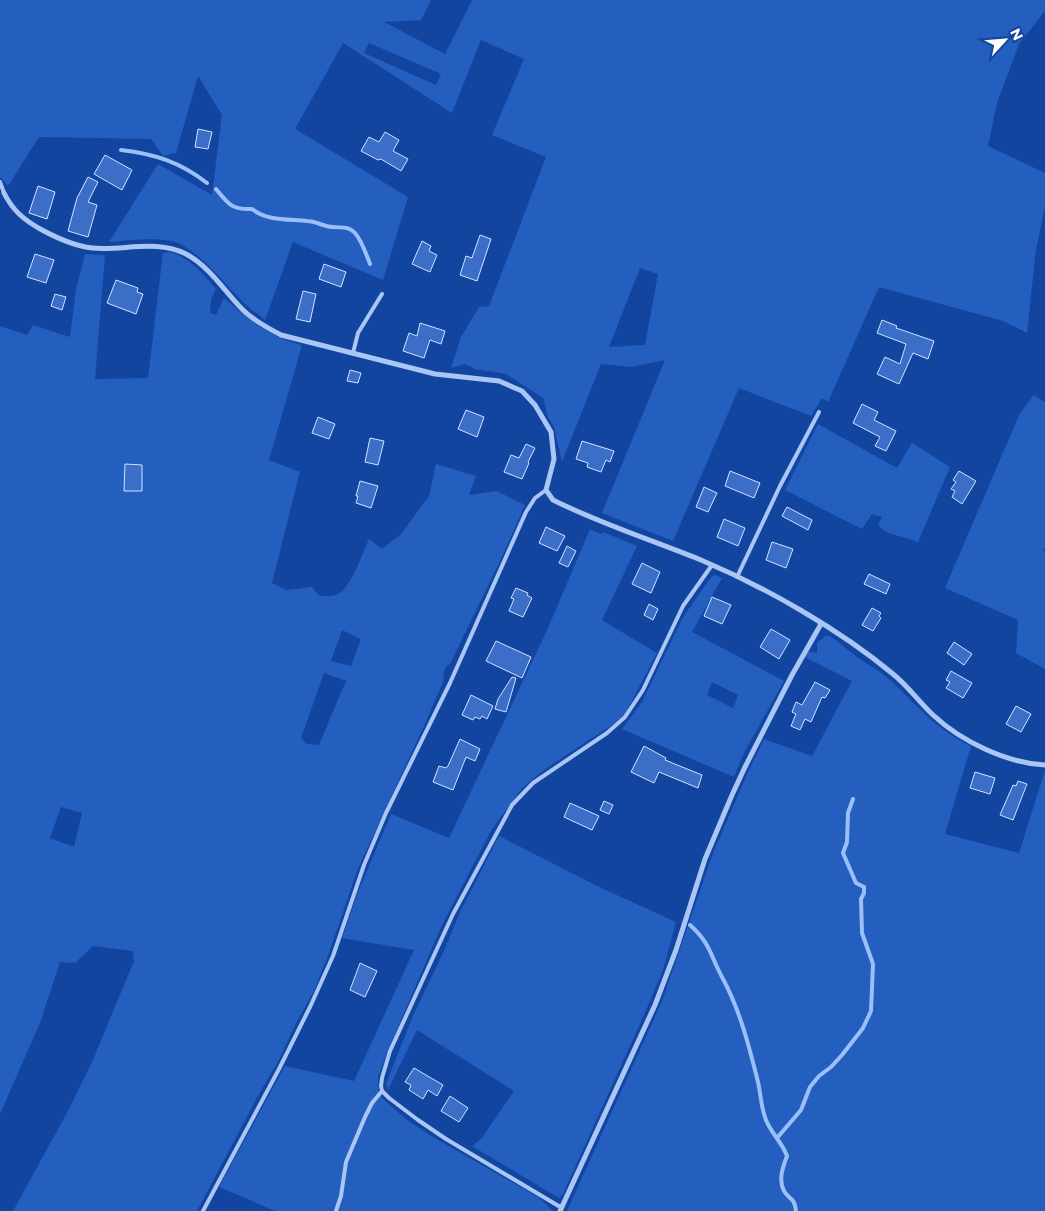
<svg xmlns="http://www.w3.org/2000/svg" width="1045" height="1211" viewBox="0 0 1045 1211" font-family="Montserrat,sans-serif">
<style>
.green{fill:#245ebe;fill-rule:evenodd}
.lines{fill:none;stroke-linecap:round;stroke-linejoin:round}
.stream{stroke:#9bbff8;stroke-width:4}
.building{fill:#3a6ec7;stroke:#d2e3fe}
.service{stroke:#a9c6f5;stroke-width:4}
.minor{stroke:#a9c6f5;stroke-width:5}
</style>
<rect width="100%" height="100%" fill="#1245a0"/>
<path class="green" d="M0,0h431l-10,20 -37,2 61,32 27,-54h573v11l-26,33 -22,59 -9,43 57,27v33l-9,44 -9,83 -24,-12 -124,-34 -51,115 -6,-4 -11,18 -72,-28 -66,153 -71,-28 63,-153 -34,7 -30,-3 -39,98 -8,-35 -6,-10 -5,-19 -37,-24 -31,-5 -10,-5 -14,4 10,-31 18,-30 10,-1 57,-149 -54,-22 32,-76 -43,-19 -29,73 -109,-70 -48,86 113,68 -25,83 -90,-38 -28,78c-8,-6 -17,-13 -24,-20 -17,-17 -47,-55 -70,-59 -18,-4 -44,0 -62,1l49,-78 54,31 10,-80 -24,-39 -22,77 -13,3 -12,-17 -112,-2 -31,49 -8,-9zM369,43l72,31 -5,11 -72,-32zM640,268l18,6 -13,71 -36,2z
M170,252c20,6 33,22 46,37l-5,10 -1,14 6,2 8,-17c25,22 46,39 78,47l-33,115 31,12 -28,111 14,7 26,-3 6,8c6,1 14,2 20,-1 13,-6 25,-42 31,-55l13,10 19,-15 28,-38 7,-32 40,12 -7,19 28,-4 28,14 -24,54 -51,105 -3,2 -3,5 -1,11 -20,46 -66,143 -28,82 -15,38 -17,30 -19,41 -19,32 -62,117h-184l55,-100 24,-49 42,-101 -1,-10 -40,-5 -18,17 -15,-1 -20,61 -40,91v-788l27,9 6,-10 37,12 6,-48 9,-35 20,1 -10,124 53,-1 15,-125zM342,630l19,9 -10,27 -20,-5zM324,673l23,8 -5,9 -23,55 -12,-1 -6,-6zM61,807l21,6 -8,34 -24,-9z
M1034,395l11,7v145l-2,3 2,1v118l-29,-16 2,-33 -73,-32 75,-175z
M818,424l79,44 15,-25 38,24 -32,75 -32,-10 -8,-7 4,-8 -10,-3 -10,15 -77,-39z
M590,529l10,5 3,-2 34,14 -35,74 55,33 -32,61 -16,13 -61,40 -26,21 -30,41 -50,96 -51,118 -13,34v13l4,8 25,22 26,17 105,60 15,14h-278l-56,-24 66,-121 69,15 60,-131 -72,-12 16,-46 33,-78 58,24 99,-210z
M716,575l6,3 -30,54 92,49 -40,72 -10,24 -112,-48 20,-27 41,-85 29,-41zM712,682l26,13 -5,13 -26,-13z
M825,636h5c10,7 19,15 28,22 11,7 22,13 32,22 28,26 45,49 81,66l-26,88 74,19 26,-83v441h-478l95,-210 51,-148 35,-81 16,-33 48,17 40,-75 -47,-24 3,-6 9,2v-10z
M499,836l98,50 79,36 -13,48 -19,45 -81,179 -4,4 -87,-52 9,-7 33,-48 -97,-61 -29,60 -2,-6 26,-66 31,-65 17,-41z"/>
<g class="lines">
<path class="stream" d="M121,150c34,4 59,12 86,33
M216,189c12,15 16,21 36,20 15,12 36,10 55,12 9,0 17,6 26,6 8,1 16,-1 22,6 7,8 11,21 15,31
M690,925c21,19 20,30 32,52 18,33 27,69 36,105 3,13 3,26 8,38 5,13 16,22 21,36 -4,11 -9,23 -3,35 6,10 10,5 12,20
M777,1138l24,-28 9,-23 9,-11 12,-9 11,-12 21,-27 8,-17 2,-47 -11,-31 -1,-34 3,-6v-6l-8,-4 -13,-30 4,-11 1,-29 5,-14"/>
</g>
<path class="building" d="M198,129l14,3 -4,17 -13,-2z
M385,132l14,8 -6,11 15,8 -7,12 -20,-12 -3,1 -17,-9 8,-14 10,5z
M105,155l27,15 -10,20 -28,-16z
M88,177l10,5 -10,20 9,3 -9,32 -20,-6 9,-33z
M38,186l17,6 -8,27 -18,-6z
M480,235l11,4 -14,42 -17,-6 6,-19 6,2z
M422,241l9,5 -2,5 8,4 -7,17 -18,-8z
M35,254l19,6 -8,23 -19,-6z
M324,264l22,8 -5,15 -22,-8z
M116,280l22,8 -1,4 6,2 -7,20 -29,-11z
M303,291l13,3 -6,28 -14,-3z
M55,294l11,3 -4,13 -11,-4z
M882,320l15,6 -1,2 38,13 -6,18 -15,-6 -14,31 -22,-10 8,-17 15,7 6,-20 -29,-11z
M420,323l25,8 -4,13 -11,-4 -6,18 -21,-7 6,-18 8,3z
M350,370l11,3 -3,10 -11,-2z
M862,404l16,8 -4,8 22,11 -10,20 -11,-5 5,-9 -27,-14z
M466,410l18,7 -7,20 -19,-8z
M318,417l17,7 -6,15 -17,-6z
M370,438l14,3 -6,24 -13,-3z
M582,441l32,10 -4,11 -4,-2 -5,12 -14,-5 1,-4 -12,-4z
M526,444l9,4 -7,14 1,1 -7,16 -18,-7 7,-17 8,3z
M125,464l17,1v26h-18z
M730,471l30,12 -6,15 -29,-12z
M959,471l17,10 -14,23 -10,-7 3,-6 -4,-2 5,-7 -3,-2z
M360,481l18,5 -7,22 -15,-5 2,-7h-2z
M704,487l13,6 -9,19 -12,-5z
M787,507l25,13 -4,10 -26,-14z
M724,519l21,9 -7,18 -21,-9z
M546,527l19,9 -8,15 -18,-8z
M772,542l21,7 -7,19 -20,-8z
M567,546l9,5 -8,16 -9,-4z
M642,563l18,9 -9,21 -19,-9z
M869,574l21,10 -4,10 -22,-10z
M516,588l12,5 -1,2 5,3 -9,19 -14,-6 5,-12 -3,-1z
M712,597l19,8 -9,19 -18,-8z
M649,604l9,5 -5,11 -9,-5z
M872,608l9,5 -2,3 2,2 -8,13 -11,-6z
M771,629l19,11 -11,19 -19,-12z
M496,641l35,16 -9,21 -36,-17z
M954,642l18,12 -8,11 -17,-12z
M951,671l21,12 -9,15 -17,-10 4,-6 -4,-2z
M512,677l4,1 -10,34 -11,-3 3,-10z
M815,682l15,8 -5,8 -3,-1 -11,25 -6,-3 -5,11 -9,-4 5,-12 -4,-2 4,-10 6,3z
M471,695l22,11 -6,13 -5,-3 -2,3 -5,-2 -2,3 -11,-5z
M1016,706l15,8 -10,18 -15,-8z
M460,739l20,10 -5,12 -9,-4 -13,33 -20,-8 6,-16 7,2 2,-2z
M644,746l22,12 -1,2 37,15 -4,13 -39,-16 -5,11 -23,-11z
M975,772l20,6 -5,16 -20,-6z
M1018,781l9,3 -14,36 -13,-5 13,-30 3,1z
M604,801l9,4 -4,9 -9,-4z
M570,803l29,13 -7,14 -28,-13z
M360,963l17,8 -12,26 -15,-7z
M414,1068l29,17 -6,11 -9,-6 -5,9 -14,-9 2,-5 -6,-3z
M450,1096l18,12 -9,14 -18,-11z"/>
<g class="lines">
<path class="service" d="M0,182l4,11
M353,353l5,-20 24,-39
M737,577l43,-91 39,-74
M562,1208l-116,-69 -28,-19 -29,-22 -7,-7 -1,-5 1,-8 8,-27 63,-137 59,-109 21,-22 74,-50 18,-16 18,-27 40,-84 29,-41
M203,1211l76,-142 31,-62 23,-51 31,-91 22,-52 64,-130 76,-171 9,-14 11,-8
M336,1211l5,-15 5,-34 19,-45 7,-14 10,-12"/>
<path class="minor" d="M4,193c9,18 20,27 38,37 15,8 32,16 50,18 31,3 65,-9 94,6 23,12 39,38 57,56 11,11 25,18 38,25l154,39 64,7 23,10 13,14 16,27 3,27 -8,31 7,10c48,24 99,40 148,60 64,27 138,69 192,114 15,12 26,28 40,41 28,26 73,48 112,50
M560,1211l95,-206 21,-55 29,-91 27,-64 13,-28 47,-92 29,-51"/>
</g>
<g transform="translate(1005 40) rotate(64)" stroke="#1245a0" stroke-width="4" paint-order="stroke">
<path d="M0-4L9 19L0 12L-9 19Z" fill="#ffffff"/>
<text y="-8" font-size="14" font-weight="bold" text-anchor="middle" fill="#ffffff">N</text>
</g>
</svg>
